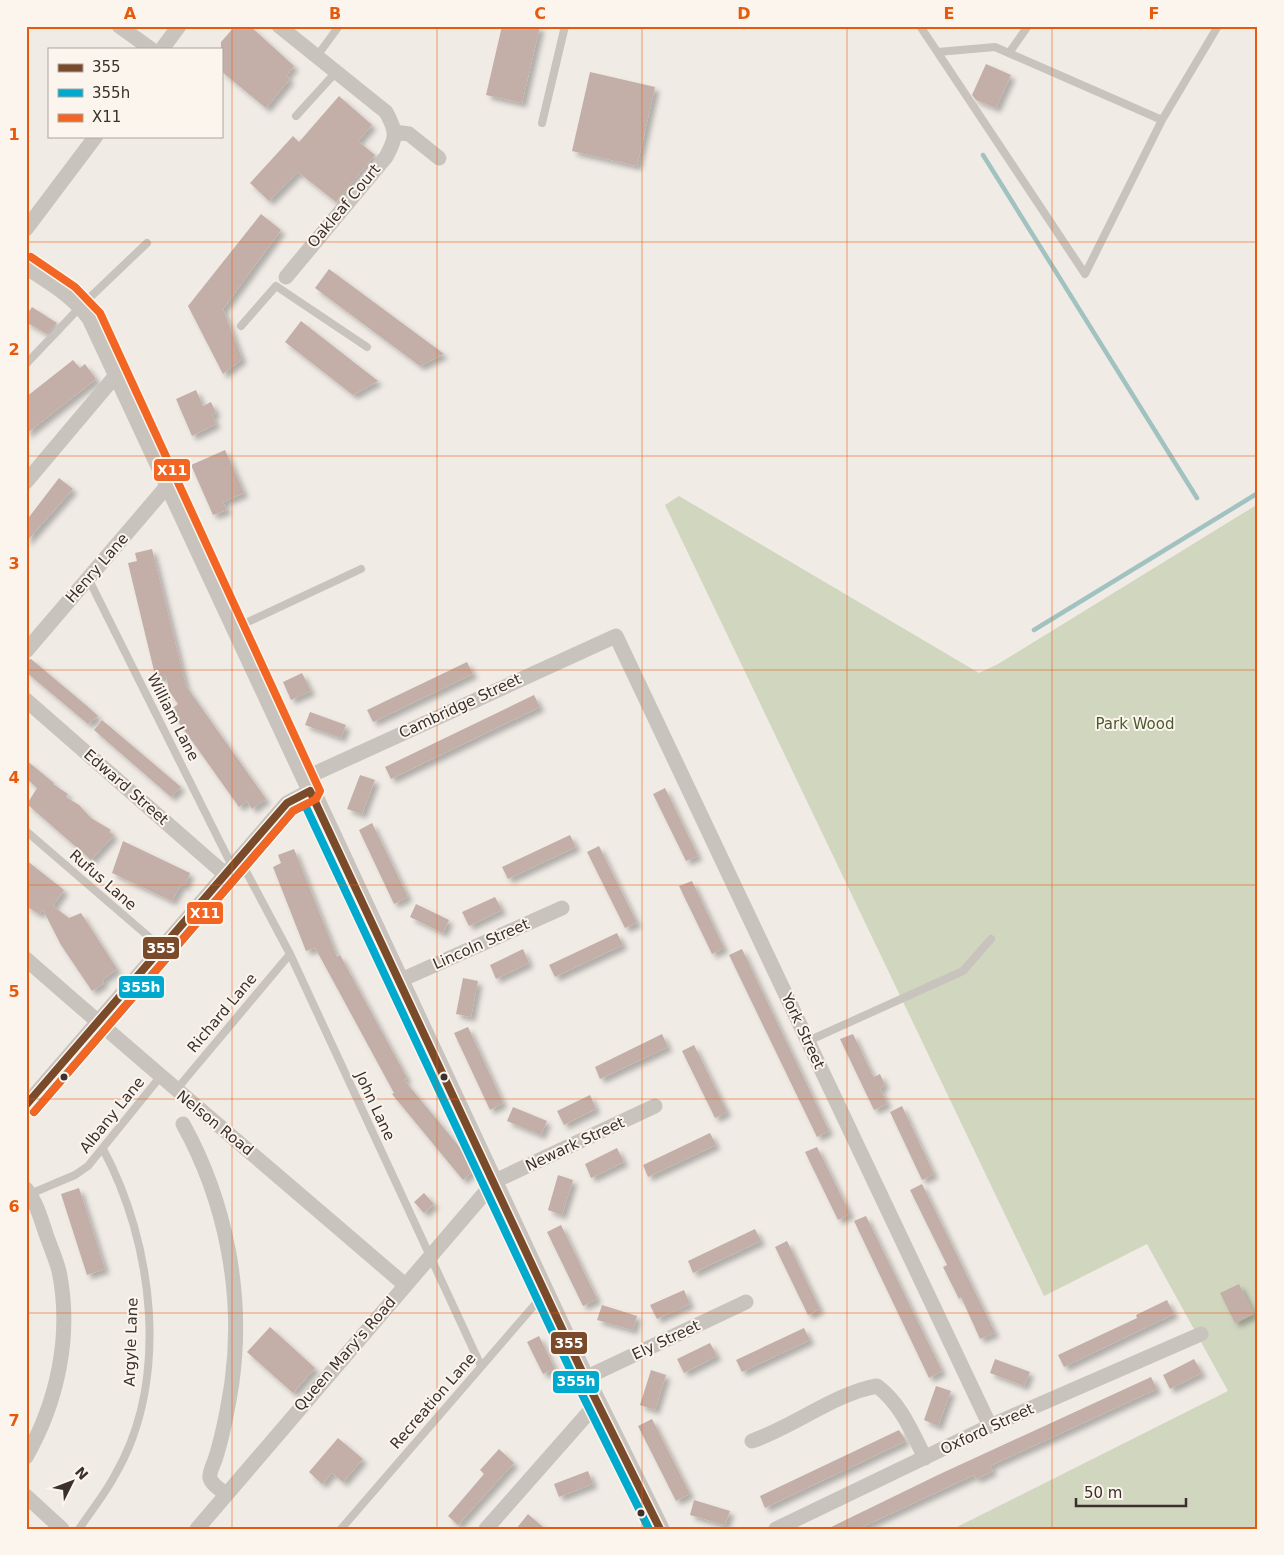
<svg xmlns="http://www.w3.org/2000/svg" width="1284" height="1555" viewBox="0 0 1284 1555" font-family="'DejaVu Sans',sans-serif">
<style>
.green{fill:#d1d6bf}
.lines{fill:none;stroke-linecap:round;stroke-linejoin:round}
.stream{stroke:#a1c2c1;stroke-width:4.5}
.building{fill:#c3afa7;filter:url(#shadow)}
.service{stroke:#c9c3be;stroke-width:8}
.minor{stroke:#c9c3be;stroke-width:15}
.tertiary{stroke:#c9c3be;stroke-width:19}
.bus-1-casing{stroke:#fbf5ee;stroke-width:11}
.bus-2-casing{stroke:#fbf5ee;stroke-width:11}
.bus-3-casing{stroke:#fbf5ee;stroke-width:11}
.bus-1{stroke:#7a4b2a;stroke-width:8}
.bus-2{stroke:#00a9ce;stroke-width:8}
.bus-3{stroke:#f26522;stroke-width:8}
.grid{fill:none;stroke:#e8590c;stroke-width:1;stroke-opacity:0.55}
.bus-dot{fill:#3b302b;stroke:#fbf5ee;stroke-width:2}
.labels{text-anchor:middle;dominant-baseline:central;stroke-width:4;stroke-linejoin:round;paint-order:stroke}
.street-label{font-size:15px;fill:#3b302b;stroke:#fbf5ee}
.park-label{font-size:15px;fill:#4a5a2e;stroke:#fbf5ee}
.line-badge{stroke:#fbf5ee;stroke-width:2}
.badge-label{font-size:14px;text-anchor:middle;font-weight:bold;fill:#fff}
.neatline{fill:none;stroke:#e8590c;stroke-width:2}
.grid-label{font-size:16px;text-anchor:middle;font-weight:bold;fill:#e8590c}
</style>
<defs>
<filter id="shadow"><feDropShadow dx="4.5" dy="4.5" stdDeviation="2.5" flood-color="#0004"/></filter>
</defs>
<rect width="100%" height="100%" fill="#f0ebe5"/>
<path class="green" d="M679,496l300,177 19,-9 260,-160v1025h-305l275,-138 -81,-147 -103,52 -379,-791z"/>
<g class="lines">
<path class="stream" d="M983,155l214,343
M1034,630l224,-137"/>
</g>
<path class="building" d="M235,26h15l44,40 -8,10 4,3 -24,29 -45,-37v-29z
M502,26h38l-18,77 -36,-8z
M986,64l25,11 -15,33 -20,-8 -4,-5z
M590,72l65,15 -18,79 -65,-15z
M339,96l33,29 -14,16 17,14 -39,47 -38,-30 -29,29 -19,-18 43,-47 6,6z
M261,214l20,16 -58,79 19,50 -19,15 -35,-68z
M329,269l115,85 -24,12 -105,-78z
M32,307l25,16 -10,11 -21,-12v-6z
M301,321l77,60 -25,14 -68,-53z
M73,360l7,8 5,-4 11,15 -70,55v-37z
M196,390l7,16 8,-4 5,11 -4,2 4,9 -24,12 -16,-37z
M225,450l19,43 -21,9 4,8 -14,5 -22,-50z
M59,478l14,11 -47,53v-21z
M152,549l34,137 80,113 -14,10 -5,-8 -8,6 -69,-97 8,-6 -9,-13 -3,-15 -10,3 -28,-116 9,-2 -2,-8z
M31,659l56,47 11,10 -10,8 -62,-52v-12z
M467,662l6,12 -100,48 -6,-12z
M302,673l9,18 -20,9 -8,-18z
M534,695l6,12 -149,72 -6,-12z
M310,712l36,13 -5,13 -36,-13z
M102,720l79,67 -10,10 -77,-67z
M26,760l28,23 -1,1 15,10 -2,3 13,8 12,13 20,12 -2,2 5,3 -23,25 -64,-56 10,-16 -11,-10z
M360,775l15,5 -13,34 -15,-5z
M665,788l33,68 -12,5 -33,-67z
M372,823l36,74 -14,7 -35,-74z
M570,835l6,12 -68,32 -6,-12z
M123,841l67,32 -5,13 -4,-1 -9,16 -60,-28z
M599,846l38,77 -12,5 -38,-76z
M294,849l43,108 3,-2 7,13 60,110 -3,2 68,82 3,7 -12,11 -71,-86 2,-1 -75,-138 -4,-7 -9,3 -33,-84 8,-4 -3,-8z
M26,860l38,30 -11,16 16,12 12,-5 36,56 -15,11 2,3 -12,8 -31,-46 -18,-35 -4,4 -13,-8z
M692,881l32,67 -12,6 -33,-68z
M495,897l7,13 -33,16 -7,-14z
M416,904l33,16 -6,13 -33,-16z
M617,933l6,12 -68,32 -6,-12z
M523,949l6,14 -33,16 -6,-14z
M742,949l87,182 -12,6 -88,-182z
M463,978l15,3 -7,36 -15,-3z
M468,1027l35,76 -13,7 -36,-77z
M662,1034l6,13 -68,32 -5,-12z
M853,1034l18,38 3,5 6,-3 5,11 -5,3 7,16 -13,6 -34,-71z
M694,1045l33,67 -12,6 -33,-67z
M590,1095l6,14 -32,16 -7,-14z
M902,1106l32,68 -12,6 -32,-68z
M513,1107l34,14 -6,14 -34,-14z
M710,1133l6,12 -68,32 -5,-12z
M817,1147l33,67 -12,6 -33,-68z
M617,1148l7,14 -33,16 -6,-14z
M558,1175l15,5 -11,35 -14,-5z
M922,1184l73,149 -15,6 -19,-42 -2,2 -16,-32 4,-2 -37,-75z
M79,1188l26,81 -18,6 -26,-81z
M424,1193l10,11 -10,9 -10,-11z
M866,1216l76,155 -13,7 -75,-157z
M561,1225l36,74 -14,7 -36,-74z
M755,1229l6,12 -68,32 -5,-12z
M787,1241l33,68 -12,6 -33,-68z
M1239,1284l15,30 -19,9 -15,-30z
M684,1290l6,14 -33,15 -7,-14z
M1167,1300l7,14 -110,53 -6,-12 79,-37 -1,-3z
M602,1305l35,11 -4,14 -36,-10z
M270,1327l45,41 -22,25 -46,-41z
M804,1328l6,12 -68,32 -6,-12z
M539,1336l16,33 -12,5 -16,-32z
M710,1343l7,13 -33,17 -7,-14z
M995,1359l35,13 -6,14 -34,-13z
M1194,1359l8,14 -32,16 -7,-14z
M651,1370l15,5 -11,35 -15,-5z
M1151,1377l6,12 -167,77 3,5 -17,8 -2,-4 -116,54h-31l113,-55z
M936,1386l15,5 -13,35 -14,-6z
M652,1419l38,75 -14,7 -38,-75z
M899,1430l7,11 -141,67 -5,-12z
M338,1438l25,21 -20,23 -11,-9 -10,11 -13,-12z
M499,1449l15,14 -56,62 -10,-9 36,-42 -4,-4z
M588,1471l5,13 -34,13 -5,-13z
M694,1500l36,11 -5,14 -35,-10z
M528,1514l17,15h-29z"/>
<g class="lines">
<path class="service" d="M920,26l165,248 77,-154 -167,-73 -57,5
M1009,53l19,-27
M317,56l22,-30
M296,116l41,-45
M1162,120l56,-94
M542,123l23,-97
M241,326l35,-40 91,61
M26,364l56,-59 65,-62
M88,578l145,290
M235,628l126,-59
M26,831l137,118
M240,860l50,94 191,412
M808,1041l155,-70 28,-32
M176,1090l114,-136
M30,1194l45,-19 13,-9 72,-89
M79,1529c12,-18 26,-35 36,-54 56,-96 38,-233 -12,-326
M341,1529l203,-235"/>
<path class="minor" d="M119,26l32,23
M279,26l107,86c11,20 11,25 0,45l-100,120
M162,49l17,-23
M395,132l14,2 30,24
M26,229l70,-93
M26,482l91,-108
M26,651l142,-166
M26,700l200,175
M305,778l311,-142 374,790
M26,959c125,110 253,217 379,326
M401,980l161,-72
M26,1105l261,-302 23,-12
M183,1124c43,78 61,170 49,258 -4,26 -9,53 -17,78 -2,5 -6,13 -5,18 2,7 11,12 16,16
M26,1189c10,12 15,30 20,45 4,12 10,25 13,37 13,63 -1,130 -33,186
M585,1378l161,-76
M752,1441c41,-14 84,-48 125,-55 24,18 35,46 48,72
M26,1496l36,33
M197,1529l298,-348 160,-75
M486,1529l111,-126
M776,1529l214,-103 211,-92"/>
<path class="tertiary" d="M26,265c24,16 48,29 65,53l494,1060 75,151"/>
<defs>
<path id="bus-1" d="M26,1105l261,-302 23,-12 275,587 75,151"/>
<path id="bus-2" d="M34,1112l259,-301 12,-6 271,577 73,147"/>
<path id="bus-3" d="M31,257l44,30 25,26 220,478 -4,8 -23,12 -259,301"/>
</defs>
<use href="#bus-1" class="bus-1-casing"/>
<use href="#bus-2" class="bus-2-casing"/>
<use href="#bus-3" class="bus-3-casing"/>
<use href="#bus-1" class="bus-1"/>
<use href="#bus-2" class="bus-2"/>
<use href="#bus-3" class="bus-3"/>
</g>
<path class="grid" d="M232,26v1503M437,26v1503M642,26v1503M847,26v1503M1052,26v1503M26,242h1232M26,456h1232M26,670h1232M26,885h1232M26,1099h1232M26,1313h1232"/>
<g class="bus-dot">
<circle cx="64" cy="1077" r="4.5"/>
<circle cx="444" cy="1077" r="4.5"/>
<circle cx="641" cy="1513" r="4.5"/>
</g>
<g class="labels">
<g class="street-label">
<text transform="translate(344 206) rotate(-50)">Oakleaf Court</text>
<text transform="translate(97 568) rotate(-49)">Henry Lane</text>
<text transform="translate(460 706) rotate(-25)">Cambridge Street</text>
<text transform="translate(173 717) rotate(63)">William Lane</text>
<text transform="translate(126 787) rotate(41)">Edward Street</text>
<text transform="translate(103 880) rotate(41)">Rufus Lane</text>
<text transform="translate(481 944) rotate(-24)">Lincoln Street</text>
<text transform="translate(222 1013) rotate(-50)">Richard Lane</text>
<text transform="translate(803 1031) rotate(65)">York Street</text>
<text transform="translate(375 1106) rotate(65)">John Lane</text>
<text transform="translate(112 1115) rotate(-51)">Albany Lane</text>
<text transform="translate(215 1123) rotate(39)">Nelson Road</text>
<text transform="translate(575 1144) rotate(-25)">Newark Street</text>
<text transform="translate(666 1340) rotate(-25)">Ely Street</text>
<text transform="translate(131 1342) rotate(-88)">Argyle Lane</text>
<text transform="translate(345 1354) rotate(-49)">Queen Mary's Road</text>
<text transform="translate(433 1401) rotate(-49)">Recreation Lane</text>
<text transform="translate(987 1429) rotate(-25)">Oxford Street</text>
</g>
<g class="park-label">
<text x="1135" y="724">Park Wood</text>
</g>
</g>
<g class="line-badge">
<rect x="153" y="458" width="38" height="24" rx="5" fill="#f26522"/>
<rect x="186" y="901" width="38" height="24" rx="5" fill="#f26522"/>
<rect x="142" y="936" width="38" height="24" rx="5" fill="#7a4b2a"/>
<rect x="118" y="975" width="47" height="24" rx="5" fill="#00a9ce"/>
<rect x="550" y="1331" width="38" height="24" rx="5" fill="#7a4b2a"/>
<rect x="552" y="1370" width="48" height="24" rx="5" fill="#00a9ce"/>
</g>
<g class="badge-label">
<text x="172" y="475">X11</text>
<text x="205" y="918">X11</text>
<text x="161" y="953">355</text>
<text x="141" y="992">355h</text>
<text x="569" y="1348">355</text>
<text x="576" y="1386">355h</text>
</g>
<rect width="1284" height="1555" fill="none" stroke="#fbf5ee" stroke-width="55"/>
<rect x="48" y="48" width="175" height="90" fill="#fbf5ee" stroke="#aea6a0"/>
<rect x="58" y="64" width="25" height="8" fill="#7a4b2a" stroke="#aea6a0"/>
<text x="92" y="72" font-size="15" fill="#3b302b">355</text>
<rect x="58" y="89" width="25" height="8" fill="#00a9ce" stroke="#aea6a0"/>
<text x="92" y="98" font-size="15" fill="#3b302b">355h</text>
<rect x="58" y="114" width="25" height="8" fill="#f26522" stroke="#aea6a0"/>
<text x="92" y="122" font-size="15" fill="#3b302b">X11</text>
<g transform="translate(72 1482) rotate(48)" stroke="#fbf5ee" stroke-width="4" paint-order="stroke">
<path d="M0-4L9 19L0 12L-9 19Z" fill="#3b302b"/>
<text y="-8" font-size="14" font-weight="bold" text-anchor="middle" fill="#3b302b">N</text>
</g>
<path d="M1076 1498v8h110v-8" fill="none" stroke="#3b302b" stroke-width="2.5"/>
<text x="1084" y="1498" font-size="15" fill="#3b302b" stroke="#fbf5ee" stroke-width="4" paint-order="stroke">50 m</text>
<rect x="28" y="28" width="1228" height="1500" class="neatline"/>
<g class="grid-label">
<text x="130" y="19">A</text>
<text x="335" y="19">B</text>
<text x="540" y="19">C</text>
<text x="744" y="19">D</text>
<text x="949" y="19">E</text>
<text x="1154" y="19">F</text>
<text x="14" y="140">1</text>
<text x="14" y="355">2</text>
<text x="14" y="569">3</text>
<text x="14" y="783">4</text>
<text x="14" y="997">5</text>
<text x="14" y="1212">6</text>
<text x="14" y="1426">7</text>
</g>
</svg>
